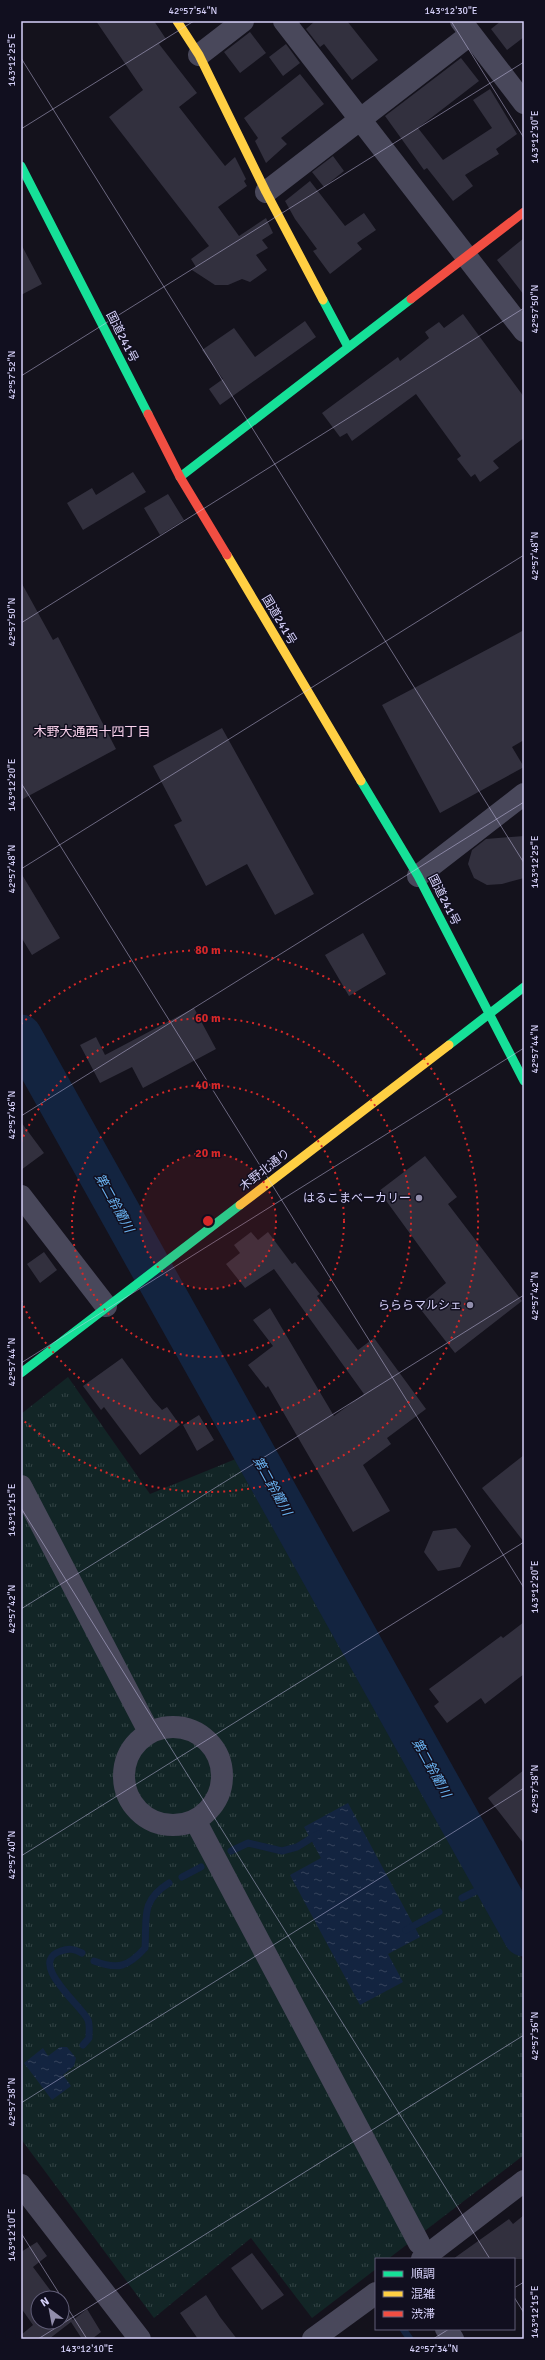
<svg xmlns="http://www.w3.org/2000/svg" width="545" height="2360" viewBox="0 0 545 2360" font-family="Signika,'Noto Sans JP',sans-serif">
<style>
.park{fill:url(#park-tufts)}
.water{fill:url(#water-ripples)}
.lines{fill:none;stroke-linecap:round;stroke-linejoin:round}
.stream{stroke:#132440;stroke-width:7}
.river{stroke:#132440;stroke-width:41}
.building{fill:#32303e}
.street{stroke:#49485b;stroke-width:22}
.fast{stroke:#16e098;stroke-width:9}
.slow{stroke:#ffcf43;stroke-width:9}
.jam{stroke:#f24e42;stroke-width:9}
.ticks{fill:none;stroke:#d6d1fa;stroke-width:1;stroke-opacity:0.45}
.ring{fill:none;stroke:#d62828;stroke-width:2;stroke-dasharray:2 4}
.poi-dot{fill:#928eac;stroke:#110f1f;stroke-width:1.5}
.labels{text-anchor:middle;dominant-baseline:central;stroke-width:3;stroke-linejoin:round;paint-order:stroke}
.street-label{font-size:12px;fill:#d6d1fa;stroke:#110f1f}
.poi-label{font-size:12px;fill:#d6d1fa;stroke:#110f1f;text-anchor:end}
.neighbourhood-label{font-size:13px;fill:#fbd3ec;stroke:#110f1f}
.water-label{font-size:13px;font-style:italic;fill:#69b2f0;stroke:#110f1f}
.centre{fill:#d62828;stroke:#110f1f;stroke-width:2}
.ring-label{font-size:12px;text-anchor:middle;font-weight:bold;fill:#d62828;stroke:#110f1f;stroke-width:3;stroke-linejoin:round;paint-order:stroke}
.neatline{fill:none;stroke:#d6d1fa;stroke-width:1.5}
.ticks-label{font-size:10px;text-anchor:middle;fill:#d6d1fa}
</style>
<defs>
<pattern id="park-tufts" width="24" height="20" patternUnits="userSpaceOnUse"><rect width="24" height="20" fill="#122526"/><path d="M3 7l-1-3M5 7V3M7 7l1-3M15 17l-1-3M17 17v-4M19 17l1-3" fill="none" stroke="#344446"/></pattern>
<pattern id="water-ripples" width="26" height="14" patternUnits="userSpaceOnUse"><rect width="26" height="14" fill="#132440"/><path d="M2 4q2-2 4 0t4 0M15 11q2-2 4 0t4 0" fill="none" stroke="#35435c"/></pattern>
</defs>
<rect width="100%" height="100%" fill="#14121c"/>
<path class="park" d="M68,1377l82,117 93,-38 281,507v192l-136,104h-12v10l-64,49 -61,-80 -97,80 -133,-179v-725z"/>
<path class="water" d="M348,1803l72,134 -32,17 15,28 -43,23 -70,-130 31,-17 -17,-31z
M60,2047h7l9,11 -2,8 -11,9 8,11 -19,14 -28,-37 19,-15 5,8z"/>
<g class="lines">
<path class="stream" d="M231,1851l17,-8 34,8 15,-4 21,-13
M182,1877l19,-10
M462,1898l32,-16
M406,1930l33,-18
M82,1953c-8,-4 -13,-5 -21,-2 -35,11 22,56 27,69 2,5 1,12 1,18l-6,7
M94,1961c24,9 34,6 51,-13 2,-30 -5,-47 24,-65
M403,2329l7,10"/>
<path class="river" d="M21,1035l503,901"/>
</g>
<path class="building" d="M96,21h58l12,18 -7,5 38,49 -18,14 46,59 10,-9 11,22 -2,2 3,5 -29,21 21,29 27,-18 7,15 -11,7 6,8 -12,7 11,15 -17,12 -8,-3 -14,6h-13l-23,-15 4,-3 -5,-8 18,-13 -100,-129 34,-27z
M315,21h32l31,39 -26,20 -28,-36 -4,3 -14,-18z
M501,21h23v16l-17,13 -16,-21z
M250,32l16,21 -26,20 -16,-21z
M286,44l14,19 -17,13 -14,-19z
M461,58l18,23 -61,47 25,32 49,-32 -19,-28 17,-11 27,45 -21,15 3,5 -34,21 8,11 -20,15 -26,-33 -3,2 -39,-54z
M300,74l24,30 -43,34 6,6 -21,19 -11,-22 3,-3 -14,-20z
M333,156l11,15 -20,16 -12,-15z
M310,181l35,45 19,-13 12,17 -19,13 5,6 -32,25 -17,-23 4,-2 -22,-30 -10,-18z
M524,238v57l-27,-35z
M21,244l21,40 -21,11z
M463,314l61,83v41l-31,23 6,7 -19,14 -5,-8 -4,3 -14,-18 4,-3 -45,-62 -64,47 -5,-8 -7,4 -18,-24 76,-56 2,4 29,-23 -4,-6 14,-10 5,6z
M305,321l11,16 -96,68 -11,-16 14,-10 -21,-29 32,-22 21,29z
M133,472l13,20 -63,38 -16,-27 25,-15 4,7z
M168,494l16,26 -24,15 -16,-27z
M21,582l32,58 5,-3 58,112 -95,51z
M524,630v110l-12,7 12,20 -84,46 -58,-108z
M222,728l92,166 -39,21 -28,-51 -41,22 -32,-61 8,-4 -29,-55z
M524,836v42l-22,6 -15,1 -13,-7 -6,-14 4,-14 14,-11z
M21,873l39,65 -28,17 -11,-18z
M363,933l23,41 -37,22 -24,-41z
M194,1008l22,41 -73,39 -11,-21 -32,16 -20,-38 16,-8 9,18z
M21,1122l23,31 -23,17z
M425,1156l32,41 -9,7 74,97 -67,52 -37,-47 28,-23 -67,-92z
M251,1232l7,8 10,-8 24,32 3,-2 25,32 -3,2 41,54 16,-12 52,71 -39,29 4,6 -28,21 27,46 -37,21 -85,-146 -2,2 -18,-23 25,-19 -20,-26 17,-12 64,108 30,-22 -90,-125 -29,19 -19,-24 14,-11 -6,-8z
M44,1252l13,18 -17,13 -13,-19z
M122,1358l31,42 9,10 5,-3 13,18 -40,30 -36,-48 -3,3 -18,-24z
M199,1415l15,25 -17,11 -14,-26z
M524,1455v87l-42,-54z
M456,1528l15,18 -11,21 -22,4 -14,-19 9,-21z
M524,1622v52l-39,30 -4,-6 -34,25 -13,-17 5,-4 -10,-13 72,-53 2,2z
M524,1770v74l-36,-46z
M524,2215v44h-71l56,-40 4,5z
M37,2242l10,14 -14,11 23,31h-18v24h24v-16l11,14 14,-11 14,23 -9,7h-10l-11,-17 -22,17h-28v-4l12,-10 -12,-17v-56z
M252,2253l32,42 -22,15 -31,-42z
M206,2295l14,22 17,22h-39l-18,-26z"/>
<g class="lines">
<path class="street" d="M284,21l240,310
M461,21l63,82
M199,55l44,-34
M266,192l205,-158
M418,876l106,-82
M21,1196l85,110
M21,1486l128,246
M124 1776a49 49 0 1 1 98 0a49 49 0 1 1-98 0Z
M195,1820l224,423
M21,2185l119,154
M422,2259l102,-78
M446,2329l7,10
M313,2339l63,-46"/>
<path class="fast" d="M21,166l127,248
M323,300l25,47
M180,477l231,-178
M361,781l57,95 106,205
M449,1045l75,-58
M21,1373l219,-168"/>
<path class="slow" d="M177,21l22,34 67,137 57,108
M227,555l134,226
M240,1205l209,-160"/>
<path class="jam" d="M411,299l113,-87
M148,414l32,63 47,78"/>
</g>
<path class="ticks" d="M451,21l73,117M21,58l503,805M21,129l173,-108M21,376l503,-314M21,623l503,-315M21,783l503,805M21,869l503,-314M21,1116l503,-314M21,1363l503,-315M21,1508l469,751M21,1609l503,-314M21,1856l503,-314M21,2103l503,-315M21,2233l41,65M514,2288l10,-6M514,2297l10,16M62,2299l25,40M38,2339l486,-304M433,2339l16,-10"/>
<circle cx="208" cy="1221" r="68" fill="#d62828" fill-opacity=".12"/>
<g class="ring">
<circle cx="208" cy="1221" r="68"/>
<circle cx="208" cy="1221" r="136"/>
<path d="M21 1142A203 203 0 1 1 21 1300"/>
<path d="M21 1024A271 271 0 1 1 21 1418"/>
</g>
<g class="poi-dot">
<circle cx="419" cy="1198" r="4"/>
<circle cx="470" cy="1305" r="4"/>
</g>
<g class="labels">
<g class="street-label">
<text transform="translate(122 337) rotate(63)">国道241号</text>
<text transform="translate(279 620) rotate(59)">国道241号</text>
<text transform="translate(444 900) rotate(63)">国道241号</text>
<text transform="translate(265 1170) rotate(-38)">木野北通り</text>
</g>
<g class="poi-label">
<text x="411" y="1198">はるこまベーカリー</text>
<text x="462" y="1305">らららマルシェ</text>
</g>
<g class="neighbourhood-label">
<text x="92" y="732">木野大通西十四丁目</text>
</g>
<g class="water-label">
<text transform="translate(114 1203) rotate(61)">第二鈴蘭川</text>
<text transform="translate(272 1486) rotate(61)">第二鈴蘭川</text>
<text transform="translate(431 1768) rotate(61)">第二鈴蘭川</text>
</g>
</g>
<circle cx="208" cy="1221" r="6" class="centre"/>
<g class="ring-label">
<text x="208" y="954">80 m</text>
<text x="208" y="1022">60 m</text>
<text x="208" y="1089">40 m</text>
<text x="208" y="1157">20 m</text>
</g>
<rect width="545" height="2360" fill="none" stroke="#110f1f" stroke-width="44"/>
<rect x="375" y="2258" width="140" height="72" fill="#110f1f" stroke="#605d77"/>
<rect x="383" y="2271" width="20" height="6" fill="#16e098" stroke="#605d77"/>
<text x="411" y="2278" font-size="12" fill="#d6d1fa">順調</text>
<rect x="383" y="2291" width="20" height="6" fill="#ffcf43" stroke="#605d77"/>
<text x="411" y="2298" font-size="12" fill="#d6d1fa">混雑</text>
<rect x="383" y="2311" width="20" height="6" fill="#f24e42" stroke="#605d77"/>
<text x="411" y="2318" font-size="12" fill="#d6d1fa">渋滞</text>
<g transform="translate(50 2310) rotate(328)"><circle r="19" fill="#110f1f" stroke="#605d77"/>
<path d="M0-3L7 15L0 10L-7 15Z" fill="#928eac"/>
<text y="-6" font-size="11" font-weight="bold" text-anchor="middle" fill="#d6d1fa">N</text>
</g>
<rect x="22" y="22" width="501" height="2316" class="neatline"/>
<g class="ticks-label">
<text x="193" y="14">42°57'54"N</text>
<text x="451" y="14">143°12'30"E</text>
<text transform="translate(11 60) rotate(-90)" y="4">143°12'25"E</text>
<text transform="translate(534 137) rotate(-90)" y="4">143°12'30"E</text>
<text transform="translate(534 309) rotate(-90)" y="4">42°57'50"N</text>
<text transform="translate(11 375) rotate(-90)" y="4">42°57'52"N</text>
<text transform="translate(534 556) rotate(-90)" y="4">42°57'48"N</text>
<text transform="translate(11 622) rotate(-90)" y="4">42°57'50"N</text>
<text transform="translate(11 785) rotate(-90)" y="4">143°12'20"E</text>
<text transform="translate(534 862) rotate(-90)" y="4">143°12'25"E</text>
<text transform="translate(11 869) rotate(-90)" y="4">42°57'48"N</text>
<text transform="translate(534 1049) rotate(-90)" y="4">42°57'44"N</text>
<text transform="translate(11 1115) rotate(-90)" y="4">42°57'46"N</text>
<text transform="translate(534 1296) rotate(-90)" y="4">42°57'42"N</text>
<text transform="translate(11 1362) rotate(-90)" y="4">42°57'44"N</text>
<text transform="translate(11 1510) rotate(-90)" y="4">143°12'15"E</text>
<text transform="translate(534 1587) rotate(-90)" y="4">143°12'20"E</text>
<text transform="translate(11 1609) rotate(-90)" y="4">42°57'42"N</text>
<text transform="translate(534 1789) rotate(-90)" y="4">42°57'38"N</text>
<text transform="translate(11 1855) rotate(-90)" y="4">42°57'40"N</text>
<text transform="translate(534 2036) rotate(-90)" y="4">42°57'36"N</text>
<text transform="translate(11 2102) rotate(-90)" y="4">42°57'38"N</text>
<text transform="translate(11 2235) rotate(-90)" y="4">143°12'10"E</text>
<text transform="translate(534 2312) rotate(-90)" y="4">143°12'15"E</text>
<text x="87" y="2352">143°12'10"E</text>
<text x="434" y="2352">42°57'34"N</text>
</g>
</svg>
